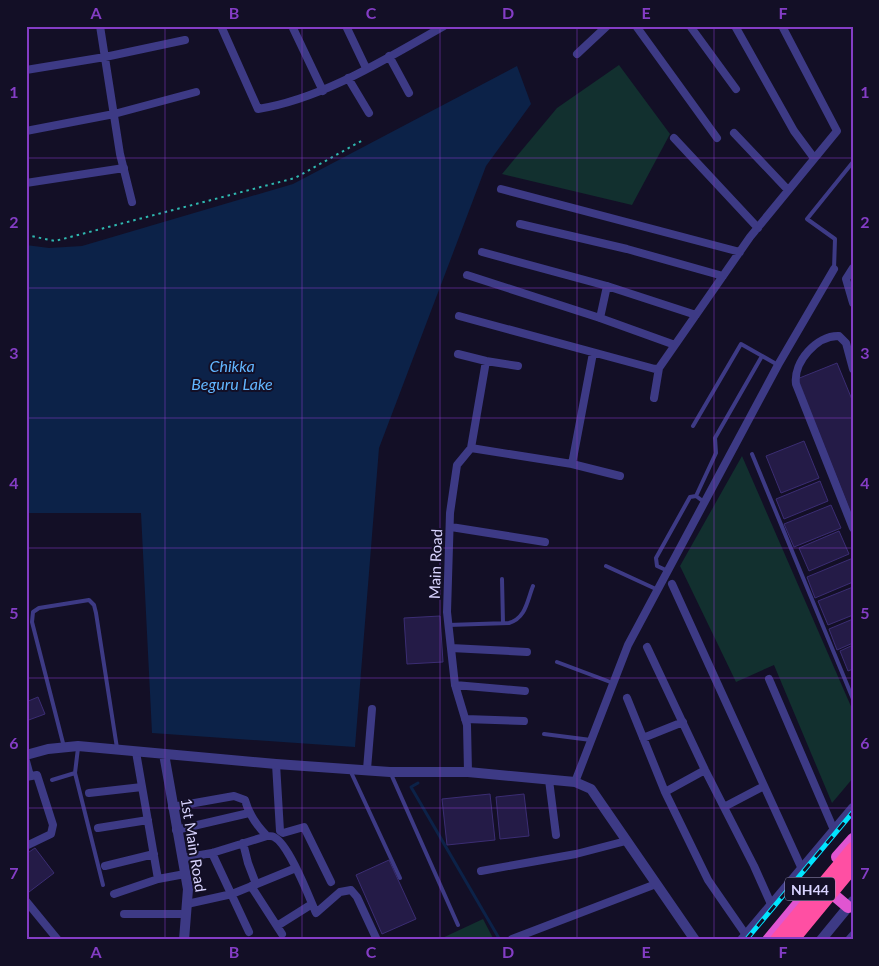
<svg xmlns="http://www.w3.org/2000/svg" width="879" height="966" viewBox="0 0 879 966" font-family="Lato,sans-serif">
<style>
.green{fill:#12302f}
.water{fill:#0c2248}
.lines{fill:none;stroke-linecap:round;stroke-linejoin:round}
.stream{stroke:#0c2248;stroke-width:3}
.building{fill:#241b47;stroke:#3b2d73}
.path{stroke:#2fb8b0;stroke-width:2;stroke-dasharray:2.5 4;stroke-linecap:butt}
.service{stroke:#3d3a85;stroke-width:4}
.minor{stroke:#3d3a85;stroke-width:8}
.tertiary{stroke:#3d3a85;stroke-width:10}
.trunk{stroke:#e055d1;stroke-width:12}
.motorway{stroke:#ff4fa3;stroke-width:14}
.rail-casing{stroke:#00e5ff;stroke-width:5}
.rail{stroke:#130f26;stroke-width:3;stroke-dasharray:9;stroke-linecap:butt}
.grid{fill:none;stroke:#843dc5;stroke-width:1;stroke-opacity:0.55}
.labels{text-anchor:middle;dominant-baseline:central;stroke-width:4;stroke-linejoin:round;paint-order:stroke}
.shield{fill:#130f26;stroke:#9e99be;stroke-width:1}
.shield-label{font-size:14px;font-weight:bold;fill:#d9d4ff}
.street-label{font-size:15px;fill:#d9d4ff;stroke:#130f26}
.water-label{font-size:16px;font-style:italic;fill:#62b6ff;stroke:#130f26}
.neatline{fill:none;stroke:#843dc5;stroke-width:2}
.grid-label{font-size:16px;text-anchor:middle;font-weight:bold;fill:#843dc5}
</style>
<rect width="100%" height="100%" fill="#130f26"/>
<path class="green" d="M619,65l51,69 -38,71 -130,-31 55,-66z
M742,456l111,255v67l-21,25 -58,-138 -38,17 -56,-116z
M483,919l11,21h-56z"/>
<path class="water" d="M517,66l14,38 -45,62 -107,282 -24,299 -203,-14 -11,-220h-115v-268l23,3 33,-2 211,-62z"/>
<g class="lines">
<path class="stream" d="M418,783l-7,4 89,153"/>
</g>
<path class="building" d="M837,363l16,39v117l-56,-140z
M804,441l15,37 -38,15 -15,-37z
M820,481l8,20 -44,18 -8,-20z
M831,505l10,23 -47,19 -10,-23z
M839,531l10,23 -40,17 -10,-23z
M853,558v24l-38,16 -8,-21z
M853,587v28l-25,10 -10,-24z
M440,616l3,46 -36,2 -3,-46z
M853,619v24l-16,7 -8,-21z
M853,645v24l-5,2 -8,-20z
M38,697l7,17 -19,7v-19z
M490,794l5,46 -48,5 -5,-46z
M524,794l5,42 -29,3 -4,-42z
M35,848l19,25 -25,19 -3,-4v-34z
M389,860l27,59 -34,15 -26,-59z"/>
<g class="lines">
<path class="path" d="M26,235l29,6 240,-63 68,-38"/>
<path class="service" d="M834,269l1,-30 -28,-20 46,-57
M693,426l48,-82 37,21
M752,454l101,245
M696,496l20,-43 -1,-15 47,-82
M606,566l52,24
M668,571l-11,-5 -1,-8 34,-61 6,-1 8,6
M502,579l1,44
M448,625l61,-2c17,-5 18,-22 24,-37
M557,662l56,21
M544,734l47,6
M64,747l-32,-125 1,-10 6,-4 50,-8 5,5 2,8 21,135
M78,748l-3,25 28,112
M350,770l50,108
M391,774l67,151
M52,780l23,-7
M846,940l7,-8"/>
<path class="minor" d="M100,26l20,128 12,48
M221,26l37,83c65,-10 129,-51 186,-83
M292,26l31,65
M346,26l20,42
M636,26l81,112
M690,26l46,63
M735,26l59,105 20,27
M577,54l30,-28
M389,56l20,37
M26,70l79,-13 80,-17
M348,78l21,35
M26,131l88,-17 82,-22
M734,133l54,57
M674,138l84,90
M26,183l98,-15
M501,189l239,63
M520,224l107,25 96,27
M482,252l125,34 89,29
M853,268l-7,11 7,24
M467,275l133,43 75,27
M459,316l196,53 4,-1
M600,318l7,-32
M458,354l28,7 32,5
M853,369l-7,-26 -7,-7c-22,-1 -46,26 -43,48l57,144
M654,398l5,-30 91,-131 87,-106 -55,-105
M471,448l101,16 21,-111
M572,464l48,12
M451,527l94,15
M672,584l130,285
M647,647l58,123 49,96 17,38
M451,648l76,4
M769,679l65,151
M455,685l70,6
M627,698l38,94 43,88 38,55
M465,719l59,2
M643,738l40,-16
M136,752l22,127
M26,761l4,15
M276,764l4,67 3,2 21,-6 27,55
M367,769l5,-60
M468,772l-1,-47 -12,-40 -8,-73 3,-99 7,-48 14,-17 15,-87
M26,777l11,-2 16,50 -2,9 -25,12
M549,780l7,55
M575,782l53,-137 150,-280 56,-96
M665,792l40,-22
M89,793l53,-6
M172,807l62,-11 11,4c4,15 11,25 22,36 1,0 6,0 7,1 15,7 35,60 42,76l24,-21 11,-2 6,7 20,43
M724,807l40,-21
M98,828l50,-8
M176,830l73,-17
M243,843l5,20 8,21
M212,853l37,79
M183,858l29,-5 55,-17
M105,866l49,-12
M481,871l95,-17 50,-13
M251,886l31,48
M114,894l44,-15 27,-5
M26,901l32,39
M187,904l45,-10 64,-26
M124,914h62
M277,926l35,-22
M512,939l144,-55"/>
<path class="tertiary" d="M164,754l24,135 -4,51
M26,755l22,-6 30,-3 198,18 114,8h78l107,10 16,7 104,151
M742,940l111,-132
M821,940l32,-39"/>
<path class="trunk" d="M837,857l16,-18
M835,896l13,11
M768,940l29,-35"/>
<path class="motorway" d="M777,940l76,-91
M792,940l61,-74"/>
<defs>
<path id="rail" d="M746,940l107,-128"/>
</defs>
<use href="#rail" class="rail-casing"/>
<use href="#rail" class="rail"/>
</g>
<path class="grid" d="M165,26v914M302,26v914M440,26v914M577,26v914M714,26v914M26,158h827M26,288h827M26,418h827M26,548h827M26,678h827M26,808h827"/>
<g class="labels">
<rect class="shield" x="785" y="877.5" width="50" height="23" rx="4"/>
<g class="shield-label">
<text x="810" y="889">NH44</text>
</g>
<g class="street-label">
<text transform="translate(435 564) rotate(-88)">Main Road</text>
<text transform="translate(194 845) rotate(81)">1st Main Road</text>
</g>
<g class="water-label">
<text x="232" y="365">Chikka<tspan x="232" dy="18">Beguru Lake</tspan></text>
</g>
</g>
<rect width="879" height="966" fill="none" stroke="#130f26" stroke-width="55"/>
<rect x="28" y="28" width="824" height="910" class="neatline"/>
<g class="grid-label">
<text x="96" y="19">A</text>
<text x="234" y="19">B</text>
<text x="371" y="19">C</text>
<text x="508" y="19">D</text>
<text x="646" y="19">E</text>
<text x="783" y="19">F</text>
<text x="14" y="98">1</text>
<text x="865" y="98">1</text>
<text x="14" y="228">2</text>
<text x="865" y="228">2</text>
<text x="14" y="359">3</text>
<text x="865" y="359">3</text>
<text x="14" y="489">4</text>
<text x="865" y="489">4</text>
<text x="14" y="619">5</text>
<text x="865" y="619">5</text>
<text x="14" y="749">6</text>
<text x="865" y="749">6</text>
<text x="14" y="879">7</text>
<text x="865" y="879">7</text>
<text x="96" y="958">A</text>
<text x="234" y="958">B</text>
<text x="371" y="958">C</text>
<text x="508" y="958">D</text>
<text x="646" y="958">E</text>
<text x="783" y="958">F</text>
</g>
</svg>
